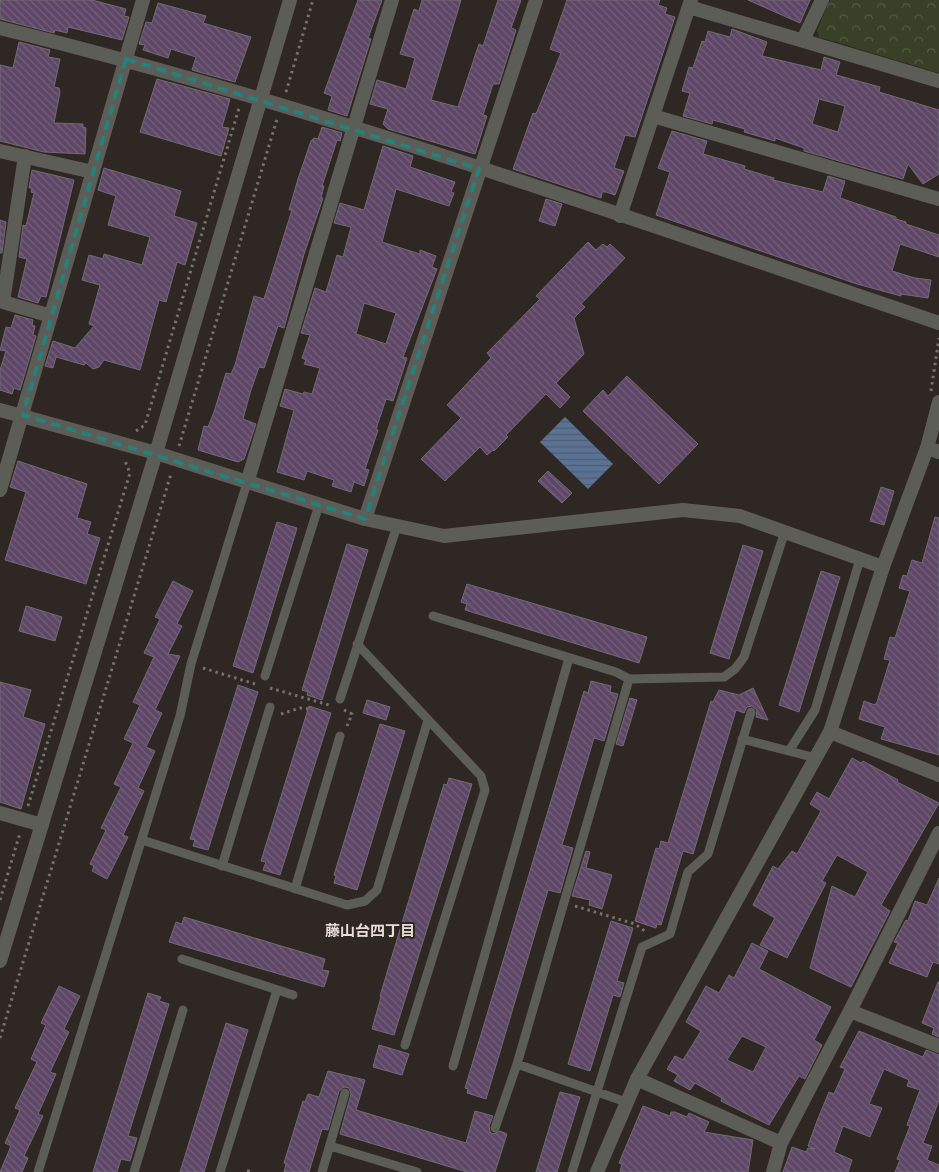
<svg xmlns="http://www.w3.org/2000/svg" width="939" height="1172" viewBox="0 0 939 1172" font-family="'Open Sans','Noto Sans JP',sans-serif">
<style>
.forest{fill:url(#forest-crowns)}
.water{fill:url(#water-rules)}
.building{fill:url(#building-back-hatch);stroke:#716b73;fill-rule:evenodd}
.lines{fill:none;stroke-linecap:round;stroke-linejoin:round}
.path{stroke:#77706c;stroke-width:3;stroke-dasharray:2.5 4;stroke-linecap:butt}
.service{stroke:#5d5d58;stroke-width:9}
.minor{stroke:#5d5d58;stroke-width:14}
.tertiary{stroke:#5d5d58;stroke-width:14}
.marked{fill:none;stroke:#258179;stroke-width:4;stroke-dasharray:10 6;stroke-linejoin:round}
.labels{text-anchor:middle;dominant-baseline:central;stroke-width:4;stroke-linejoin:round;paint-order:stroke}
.neighbourhood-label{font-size:15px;font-weight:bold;fill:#e8ddd7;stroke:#2f2723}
</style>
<defs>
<pattern id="forest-crowns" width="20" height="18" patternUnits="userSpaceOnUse" patternTransform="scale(1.25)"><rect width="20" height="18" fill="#384028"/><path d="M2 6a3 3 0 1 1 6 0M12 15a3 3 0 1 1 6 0" fill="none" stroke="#555b47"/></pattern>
<pattern id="water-rules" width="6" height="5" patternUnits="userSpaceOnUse" patternTransform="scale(1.25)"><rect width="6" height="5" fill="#5a7294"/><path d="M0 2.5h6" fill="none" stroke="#515d70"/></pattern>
<pattern id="building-back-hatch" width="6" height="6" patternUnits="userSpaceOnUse" patternTransform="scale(1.25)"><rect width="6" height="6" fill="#5e4667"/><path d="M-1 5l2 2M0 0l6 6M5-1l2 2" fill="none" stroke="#75607c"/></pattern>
</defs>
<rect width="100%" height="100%" fill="#2f2723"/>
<path class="forest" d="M830,0h109v73l-120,-36 -2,-7z"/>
<path class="water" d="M565,417l48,47 -25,25 -48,-47z"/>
<path class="building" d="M0,0h92l34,9 -2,7 5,1 -7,23 -54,-13 -1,6 -12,-3 -1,3 -54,-14z
M358,0h24l-14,38 3,1 -24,77 -19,-6 4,-14 -8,-3z
M422,0h39l-30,100 27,7 21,-63 4,2 15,-46h23l-10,28 5,2 -17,54h-6l-10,31 4,1 -12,38 -87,-25 -5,-5 5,-15 -18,-5 7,-24 29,9 9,-31 -15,-4 14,-45 5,2z
M567,0h93l-2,5 9,3 -2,6 10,3 -40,120 -10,-2 -11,33 10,3 -9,24 -9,-3h-4l-1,6 -88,-29 20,-56 3,1 25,-61 -11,-4z
M748,0h62l-10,23z
M158,3l48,13 -3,7 48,14 -16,45 -43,-12 4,-13 -25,-8 -3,9 -25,-8 2,-5 -6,-1 7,-22 6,1z
M732,29l35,13 -5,14 59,14 3,-13 16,5 -4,13 44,12 -1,5 60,18v64l-16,10 -15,-20 -5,15 -99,-28v-3l-29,-10v3l-31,-9 1,-3 -32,-9 -1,4 -29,-8 7,-23 -8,-2 7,-24 4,1 9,-27 3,1 3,-11 22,6zM819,99l26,7 -7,26 -26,-8z
M19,42l31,8 -2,7 12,2 -6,28 5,1 1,4 -6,31 29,1v3l3,1 -1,26 -41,-2 -44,-11v-76l13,3z
M157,79l73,20 -8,28 7,1 -8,28 -81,-24z
M322,127l20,6 -2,8 -3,-1 -15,46h2l-3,12h2l-19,56 -20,74 -6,-2 -14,42 -5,-1 -9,26 -7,26 13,5 -12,35 -6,3 -40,-12 6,-24 4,1 6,-15 12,-39 5,1 4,-9 19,-69 10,3 28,-89h-3l9,-31 13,-38 3,-3 4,1z
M672,131l35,10 -4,13 42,12 -1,3 30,9 -1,2 50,12 5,-16 17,5 -5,17 56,19v2l10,3v2l33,11v22l-39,-13 -8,27 23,7 16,2 -3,18 -27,-4v2l-44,-12 -201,-69 14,-43 -12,-4z
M383,146l30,10 -3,11 45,15 -4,10 3,1 -5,13 -53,-17 -14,53 38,12v-4l16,6 -4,11 5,2 -34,88 4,1 -14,43 -7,-2 -10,30 2,1 -13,39 4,1 -5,16 -10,-4 -3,10 -19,-6 2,-6 -27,-9 -3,9 -27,-8 17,-62 -14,-4 5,-17 18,5 1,-2 8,2 8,-26 -16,-4 2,-4 -4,-2 8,-23 -9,-2 14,-45 11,4 11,-37 6,2 8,-30 -17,-4 6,-20 24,7zM364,303l32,10 -10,31 -30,-10z
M104,168l77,23 -7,25 23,7 -12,42 -8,-3 -11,40 -7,-2 -19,70 -36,-10 -5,7 -6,2 -7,-6 -2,2 -28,-8 -3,11 -8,-2 8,-25 22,7 19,-22 -5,-2 11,-39 -18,-5 7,-25 14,4 1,-5 38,11 8,-28 -42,-12 8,-29 -18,-6z
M32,170l42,10 -28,117 -5,-1 -3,7 -20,-6 9,-38 -8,-2 4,-32 3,1 8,-33 -3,-1 1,-4h-3z
M546,199l16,5 -7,22 -16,-5z
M0,220l6,2 -4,31h-2z
M588,242l8,8 7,-6 4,3 3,-3 15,14 -44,46 4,3 -11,11 10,36 -28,29 14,14 -10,11 -14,-14 -40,41 2,2 -14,14 -1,-1 -6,5 -7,-8 -35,34 -24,-22 40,-41 -14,-13 44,-47 -4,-5 53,-54 -4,-3z
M15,315l18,5 -1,5 3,1 -2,9 3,1 -16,54 -6,-2 -2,6 -12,-4v-20l6,-19 -6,-1 6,-23 5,1z
M627,376l71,68 -39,40 -76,-73 20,-21 5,6z
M18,461l69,23 -10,34 14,4 -4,12 13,4 -14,46 -81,-24 21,-68 -16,-5z
M548,471l24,22 -10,10 -24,-22z
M881,487l13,4 -10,34 -14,-4z
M935,517l4,1v237l-58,-16 4,-12 -26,-8 5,-18 11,4 2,-3 13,-42 -6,-1 6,-22 5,1 15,-47 -11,-3 4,-13 4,1 5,-16 10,3z
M277,522l20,6 -44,145 -20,-7z
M347,544l21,6 -46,150 -15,-5 1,-3 -6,-2z
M743,545l20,6 -34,108 -19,-6z
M821,571l19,6 -41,135 -20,-7z
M173,581l20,10 -16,33 5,2 -14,28 12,2 -25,54 7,3 -16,34 9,4 -17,37 6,3 -21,44 5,2 -21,42 -15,-8 2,-5 -4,-2 16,-34 -5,-2 20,-41 -7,-3 19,-41 -9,-4 16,-34 -7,-3 21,-45 -10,-4 16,-34 -5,-2z
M467,584l180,53 -8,26 -174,-53 2,-6 -6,-2z
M26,606l36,11 -7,24 -36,-10z
M591,681l20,5 -1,6 8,2 -14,47 -10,-3 -32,107 11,3 -13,45 -12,-3 -62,209 -19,-6 1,-4 -3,-1 119,-397 4,2z
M0,682l31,8 -8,27 22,7 -24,85 -21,-7z
M238,685l20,7 -50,158 -15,-4 2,-6 -5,-1z
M753,688l15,32 -12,-3 1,-7 -5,-4 -5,1 -3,6 -8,-3 -43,144 -10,-3 -22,74 -4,-1 -1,4 -21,-7 21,-73 3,1 2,-8 7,2 43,-142 2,1 6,-12 20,5z
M630,698l7,2 -14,46 -7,-2z
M367,700l23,7 -4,13 -23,-7z
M309,706l22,7 -51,162 -17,-5 3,-8 -5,-1z
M380,724l25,7 -48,159 -23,-7 2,-7 -2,-1z
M852,758l9,5 2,-2 35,19 -1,2 42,21 -58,102 9,6 -39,76 -41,-19 22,-82 23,11 13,-25 -31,-17 -15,26 4,2 -39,75 -27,-13 15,-27 -22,-13 20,-39 5,3 14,-18 5,3 24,-43 -11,-7 7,-12 12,7z
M449,778l23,6 -78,251 -22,-6 9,-32 -1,-1 56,-186 8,-26 3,1z
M586,851l4,1 -4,16 26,7 -10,34 -13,-4 1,-5 -18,-4z
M939,878v86l-6,-2 -6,15 -38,-14 9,-20 -4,-1 12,-22 2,1 7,-20 12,4z
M184,917l141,42 -3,11 7,1 -5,16 -155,-45 7,-20 6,2z
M611,921l22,7 -16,53 7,2 -4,14 -7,-2 -23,76 -22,-7z
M752,943l16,8 -9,18 72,38 -17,33 8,5 -17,34 -6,-3 -30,49 -48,-24 1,-3 -27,-15 -5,7 -16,-9 4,-6 -11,-6 8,-13 8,4 18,-29 -15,-9 20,-36 13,7 10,-18 5,3zM742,1036l24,11 -13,25 -26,-12z
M938,982h1v55l-7,-3 2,-6 -12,-5z
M59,986l21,10 -16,33 5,3 -19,40 6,2 -18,40 5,2 -19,40 4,2 -6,14h-22l11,-26 -6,-3 15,-33 -5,-2 22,-46 -6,-3 15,-34 -5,-2z
M148,993l13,4 -2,4 10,3 -41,132 9,2 -7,23 -9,-2 -4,13h-24z
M226,1023l22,7 -44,142h-24z
M859,1031l64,26 3,-7 13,5v45l-16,43 9,3 -5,14 12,5v7h-44l5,-12 -3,-1 13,-33 -3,-1 13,-35 -13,-4 2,-6 -25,-11 -15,35 13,4 -12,29 -27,-11 -9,26 18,8 -4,12h-65l9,-25 14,5 2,-4 7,1 -7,-3 9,-25 12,-29 5,2 11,-25 -5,-2z
M379,1045l30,9 -7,21 -29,-8z
M328,1071l37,9 -9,30 110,33 9,-32 18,5 -4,10 1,6 3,2 7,-3 7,3 -12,38h-28l-127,-38 11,-40 -2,-6 -5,-1 -5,4 -11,39 -6,-1 -13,43h-25l2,-8 -2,-1 19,-62 2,1 3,-8 11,3z
M560,1092l20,5 -23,75h-21z
M643,1106l27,10 1,-4h4l12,5 2,-4 20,9 -5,10 49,8 -5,32h-128l2,-8 -3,-1z"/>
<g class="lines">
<path class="path" d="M286,92l27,-92
M931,391l8,-53
M136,431l9,-6 94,-317
M179,446l98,-327
M203,668l52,16
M270,688l59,17
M344,710l8,4 -5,12
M281,714l19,-6 8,1
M28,806l102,-333 -5,-12
M0,900l20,-67
M575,906l60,18 11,8
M0,1038l171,-564
M248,1172l1,-3"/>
<path class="service" d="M433,616l183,56 13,7 95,-2 11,-8 9,-12 41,-126
M357,644l124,132 4,14 -80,255
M265,676l54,-171
M340,699l57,-173
M742,739l74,19
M789,751l26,-41 45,-151
M142,840l205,65 18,-4 12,-11 51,-170
M222,866l48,-159
M295,889l45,-153
M182,959l111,36
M517,1064l109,38
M453,1066l116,-408
M495,1128l22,-64 112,-385
M330,1146l87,26
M38,1172l142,-456 11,-52 56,-181
M134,1172l49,-162
M220,1172l57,-182
M322,1172l23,-79
M572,1172l70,-225 28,-13 18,-62 20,-18 43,-142"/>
<path class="minor" d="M689,7l250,74
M0,28c319,78 628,190 939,295
M803,40l19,-40
M653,116l286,83
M0,151l93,21
M25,156l-22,146 48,14
M620,216l71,-216
M0,410l156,43 209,66 79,17 239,-26 57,6 143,51
M927,448l12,4
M247,483l145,-483
M0,490l143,-490
M365,519l171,-519
M830,732l109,43
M0,813l42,12
M850,1011l89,35
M637,1079l144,64
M773,1172l8,-29 69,-132 89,-178"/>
<path class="tertiary" d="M0,961l156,-508 134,-453
M597,1172l40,-93 193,-347 53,-165 44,-119 12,-46"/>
</g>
<path class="marked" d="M126,59l353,110 -114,350 -342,-104z"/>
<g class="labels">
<g class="neighbourhood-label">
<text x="370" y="930">藤山台四丁目</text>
</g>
</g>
</svg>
